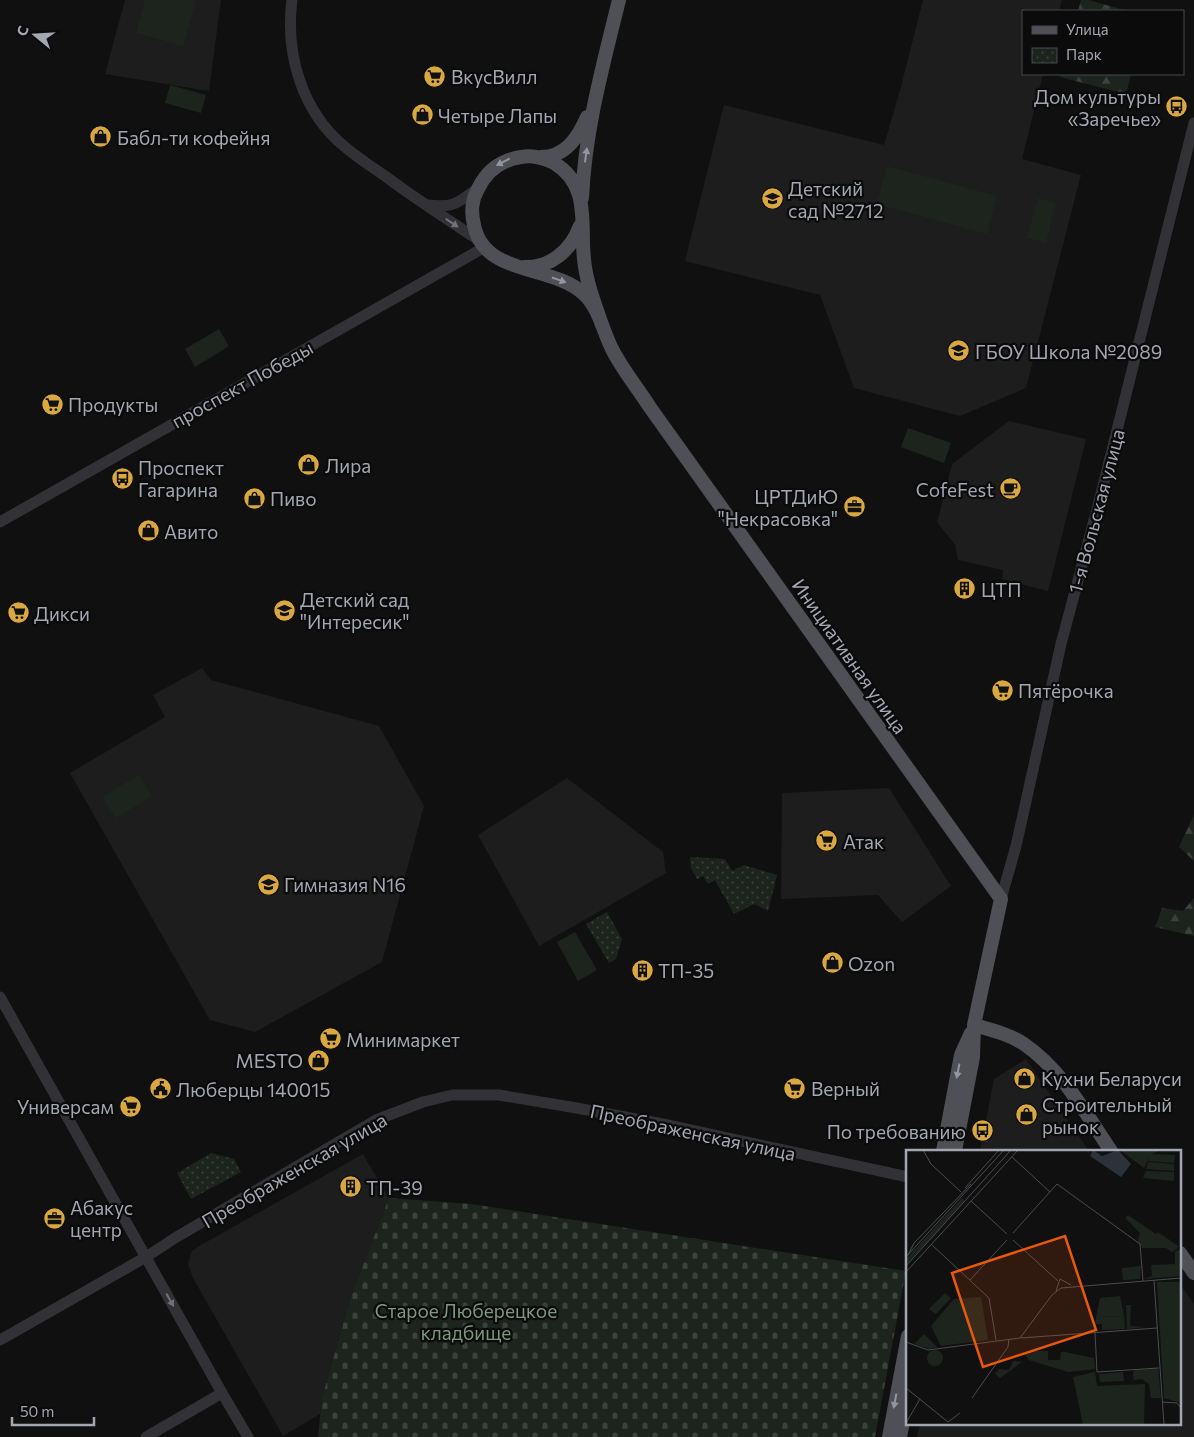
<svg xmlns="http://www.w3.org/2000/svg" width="1194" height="1437" viewBox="0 0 1194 1437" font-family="Commissioner,sans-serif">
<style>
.built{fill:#1d1d1e}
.grass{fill:#1d241e}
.forest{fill:url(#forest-firs)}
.cemetery{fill:url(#cemetery-stones)}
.park{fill:url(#park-dots)}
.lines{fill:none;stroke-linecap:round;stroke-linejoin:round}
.minor{stroke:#323236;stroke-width:11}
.major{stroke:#4e5055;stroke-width:14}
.oneway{fill:#92969f}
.oneway2{fill:#70727a}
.labels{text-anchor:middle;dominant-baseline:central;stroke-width:4.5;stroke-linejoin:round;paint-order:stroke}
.poi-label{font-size:19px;fill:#a3a7b1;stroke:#0b0b0c;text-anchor:start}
.street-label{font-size:19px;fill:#a3a7b1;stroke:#0b0b0c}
.park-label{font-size:19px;fill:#7c997e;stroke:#0b0b0c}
.inset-road{fill:none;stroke:#4b4c51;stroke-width:1}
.view{fill:#e8590c;fill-opacity:0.15;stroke:#e8590c;stroke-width:2.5}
.inset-edge{fill:none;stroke:#a3a7b1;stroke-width:2.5}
</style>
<defs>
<pattern id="forest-firs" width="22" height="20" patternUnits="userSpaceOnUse" patternTransform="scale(1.25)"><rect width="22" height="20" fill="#1d241e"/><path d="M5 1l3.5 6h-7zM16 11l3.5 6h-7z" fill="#3b413c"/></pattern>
<pattern id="cemetery-stones" width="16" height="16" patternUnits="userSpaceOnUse" patternTransform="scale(1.25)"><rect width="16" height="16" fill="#1d241e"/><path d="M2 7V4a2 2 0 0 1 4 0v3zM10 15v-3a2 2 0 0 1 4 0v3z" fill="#3b413c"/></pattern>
<pattern id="park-dots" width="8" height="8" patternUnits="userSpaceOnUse" patternTransform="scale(1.25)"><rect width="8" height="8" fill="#1d241e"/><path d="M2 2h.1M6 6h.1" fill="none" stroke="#3b413c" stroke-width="1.8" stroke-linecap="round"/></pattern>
</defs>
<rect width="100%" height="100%" fill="#101011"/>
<path class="built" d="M125,0h96l-12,91 -104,-17z
M923,0h139l-3,11h-36v63h20l-21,85 59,16 -55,213 -66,28 -106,-28 -34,-93 -135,-34 39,-156 160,40 15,-51z
M1009,421l77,18 -38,152 -46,-12 1,-9 -45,-10 -3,-15 -18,-23 15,-58z
M202,668l9,12 168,46 45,80 -42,156 -127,70 -45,-12 -140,-247 95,-56 -12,-22z
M567,778l96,74 3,21 -127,73 -61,-111z
M889,788l62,98 -49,36 -24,-27 -97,4 1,-106z
M1026,1059l63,92h-109l14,-72z
M363,1154l26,44 -38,98 -29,102 -2,16 -37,22 -90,-158 -5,-14 4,-13 9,-6z
M1180,1284l14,20v133h-277l3,-14h260z"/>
<path class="grass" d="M145,0h51l-13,46 -47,-13z
M170,85l36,10 -5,18 -36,-10z
M887,166l110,30 -10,38 -110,-30z
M1038,198l18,5 -10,40 -19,-5z
M219,329l10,17 -34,21 -10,-18z
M908,428l43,15 -7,20 -43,-16z
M139,775l13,21 -36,22 -14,-21z
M575,932l22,38 -19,11 -21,-39z"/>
<path class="forest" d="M1081,0h7l40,11h-50z
M1061,74h70l-5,20 -66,-17z
M1194,815v46l-15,-14z
M1194,898v38l-39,-9 7,-19 21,3z"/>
<path class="cemetery" d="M389,1198l82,6 435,67 -31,166h-557l4,-39 29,-102z"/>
<path class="park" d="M690,857l35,2 7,12 12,-6 33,10 -9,36 -14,-7 -20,10 -19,-34 -7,4 -5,-8 -6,3 -6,-11z
M607,912l15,27 -6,20 -7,4 -23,-39z
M211,1153l23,6 7,13 -50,27 -14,-26z"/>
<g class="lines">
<path class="minor" d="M292,0c-7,54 10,112 53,147 13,11 27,20 40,29 31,23 63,44 95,65
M428,205c26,3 30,-2 50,-17
M0,522l485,-275
M1001,899l15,-53 45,-202 40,-150 93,-371
M0,997l222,396 -76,44
M0,1340l146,-83 29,-19 201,-118 47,-18 29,-7h47l72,12 92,17 245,53
M222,1393l26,44"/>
<path class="major" d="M541,157c24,0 37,-19 46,-40
M582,198c3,-68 21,-133 37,-198
M524,267c27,1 47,-17 56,-41
M602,325c-7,-21 -16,-43 -18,-66 -4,-35 7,-74 -30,-96 -9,-5 -22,-8 -33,-6 -20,3 -34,13 -43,32 -7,12 -7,23 -4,36 10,52 80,39 111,70 14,14 18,36 27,54 10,20 25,38 37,57l352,493 -27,126 -1,32 -18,94
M974,1025c17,5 35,9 50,19 38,26 62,70 87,107
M943,1151l18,-96 10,-22
M1180,1253l14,20
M889,1437l19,-101
M900,1437l8,-41"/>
</g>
<defs><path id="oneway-solid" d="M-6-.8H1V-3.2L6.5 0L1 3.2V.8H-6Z" transform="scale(1.25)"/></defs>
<g class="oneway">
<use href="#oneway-solid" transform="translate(586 155) rotate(-82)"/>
<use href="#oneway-solid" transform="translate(503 162) rotate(153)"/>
<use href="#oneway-solid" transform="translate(559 280) rotate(19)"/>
<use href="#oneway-solid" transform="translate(958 1071) rotate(101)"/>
<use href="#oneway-solid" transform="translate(895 1401) rotate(101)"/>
</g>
<g class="oneway2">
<use href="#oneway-solid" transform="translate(452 223) rotate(33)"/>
<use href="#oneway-solid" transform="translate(170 1300) rotate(61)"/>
</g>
<defs>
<symbol id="supermarket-disc" viewBox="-11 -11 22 22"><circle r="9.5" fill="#daa840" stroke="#0b0b0c"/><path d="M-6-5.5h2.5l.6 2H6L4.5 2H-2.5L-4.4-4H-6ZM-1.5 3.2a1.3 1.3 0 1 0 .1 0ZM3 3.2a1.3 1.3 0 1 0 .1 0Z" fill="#111"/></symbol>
<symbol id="bus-disc" viewBox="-11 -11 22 22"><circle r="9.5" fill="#daa840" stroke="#0b0b0c"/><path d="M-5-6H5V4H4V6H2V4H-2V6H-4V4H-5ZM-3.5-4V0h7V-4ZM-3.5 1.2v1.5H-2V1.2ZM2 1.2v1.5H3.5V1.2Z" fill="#111"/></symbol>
<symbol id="shop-disc" viewBox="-11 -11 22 22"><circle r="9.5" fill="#daa840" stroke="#0b0b0c"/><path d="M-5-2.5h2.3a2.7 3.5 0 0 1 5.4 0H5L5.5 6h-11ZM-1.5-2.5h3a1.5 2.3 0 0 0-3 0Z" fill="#111"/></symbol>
<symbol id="school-disc" viewBox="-11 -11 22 22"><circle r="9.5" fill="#daa840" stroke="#0b0b0c"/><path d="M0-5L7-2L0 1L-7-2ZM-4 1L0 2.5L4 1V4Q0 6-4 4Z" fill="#111"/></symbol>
<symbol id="cafe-disc" viewBox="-11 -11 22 22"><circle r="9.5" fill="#daa840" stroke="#0b0b0c"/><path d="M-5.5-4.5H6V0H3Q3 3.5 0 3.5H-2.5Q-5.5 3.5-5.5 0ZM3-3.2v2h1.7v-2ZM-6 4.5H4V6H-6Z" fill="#111"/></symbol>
<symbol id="office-disc" viewBox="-11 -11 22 22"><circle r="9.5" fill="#daa840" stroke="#0b0b0c"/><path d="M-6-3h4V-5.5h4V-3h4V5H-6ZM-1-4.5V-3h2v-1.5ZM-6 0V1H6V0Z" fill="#111"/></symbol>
<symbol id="building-disc" viewBox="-11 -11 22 22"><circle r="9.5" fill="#daa840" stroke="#0b0b0c"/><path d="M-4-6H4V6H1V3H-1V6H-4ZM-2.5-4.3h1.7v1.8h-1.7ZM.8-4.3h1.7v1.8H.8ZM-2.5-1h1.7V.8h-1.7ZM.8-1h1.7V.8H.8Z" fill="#111"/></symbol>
<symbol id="civic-disc" viewBox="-11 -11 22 22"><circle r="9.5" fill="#daa840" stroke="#0b0b0c"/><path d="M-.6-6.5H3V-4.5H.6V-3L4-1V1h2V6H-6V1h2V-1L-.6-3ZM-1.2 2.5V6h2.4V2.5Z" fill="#111"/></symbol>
</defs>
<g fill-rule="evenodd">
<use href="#supermarket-disc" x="422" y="64" width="25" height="25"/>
<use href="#bus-disc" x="1164" y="94" width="25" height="25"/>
<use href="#shop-disc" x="410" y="102" width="25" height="25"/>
<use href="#shop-disc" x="88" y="124" width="25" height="25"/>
<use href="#school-disc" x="760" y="186" width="25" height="25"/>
<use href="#school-disc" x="946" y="338" width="25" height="25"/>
<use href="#supermarket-disc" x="40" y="392" width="25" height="25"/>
<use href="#shop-disc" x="296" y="452" width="25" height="25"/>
<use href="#bus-disc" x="110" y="466" width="25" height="25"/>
<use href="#cafe-disc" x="998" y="476" width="25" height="25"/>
<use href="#shop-disc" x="242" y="486" width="25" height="25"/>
<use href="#office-disc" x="842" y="494" width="25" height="25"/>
<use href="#shop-disc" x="136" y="518" width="25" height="25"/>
<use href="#building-disc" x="952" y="576" width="25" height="25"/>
<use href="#school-disc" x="272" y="598" width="25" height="25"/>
<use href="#supermarket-disc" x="6" y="600" width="25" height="25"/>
<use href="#supermarket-disc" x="990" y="678" width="25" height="25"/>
<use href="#supermarket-disc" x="814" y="828" width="25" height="25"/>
<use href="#school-disc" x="256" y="872" width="25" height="25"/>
<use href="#shop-disc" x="820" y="950" width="25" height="25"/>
<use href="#building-disc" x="630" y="958" width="25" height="25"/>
<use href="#supermarket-disc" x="318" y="1026" width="25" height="25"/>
<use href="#shop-disc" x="306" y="1048" width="25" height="25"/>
<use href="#shop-disc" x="1012" y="1066" width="25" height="25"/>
<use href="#supermarket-disc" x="782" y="1076" width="25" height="25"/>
<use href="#civic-disc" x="148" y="1076" width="25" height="25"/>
<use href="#supermarket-disc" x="118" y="1094" width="25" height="25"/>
<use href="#shop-disc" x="1014" y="1102" width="25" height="25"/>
<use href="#bus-disc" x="970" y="1118" width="25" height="25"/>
<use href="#building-disc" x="338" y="1174" width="25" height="25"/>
<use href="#office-disc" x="42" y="1206" width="25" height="25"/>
</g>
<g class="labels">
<g class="poi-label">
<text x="451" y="76">ВкусВилл</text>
<text x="1161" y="96" text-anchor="end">Дом культуры<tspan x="1161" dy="22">«Заречье»</tspan></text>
<text x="438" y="115">Четыре Лапы</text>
<text x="117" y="137">Бабл-ти кофейня</text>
<text x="788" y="188">Детский<tspan x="788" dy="22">сад №2712</tspan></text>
<text x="975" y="351">ГБОУ Школа №2089</text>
<text x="68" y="404">Продукты</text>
<text x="325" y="465">Лира</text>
<text x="138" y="467">Проспект<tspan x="138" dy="22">Гагарина</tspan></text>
<text x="994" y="489" text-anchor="end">CofeFest</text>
<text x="838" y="496" text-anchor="end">ЦРТДиЮ<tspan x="838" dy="22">"Некрасовка"</tspan></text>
<text x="270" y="498">Пиво</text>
<text x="164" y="531">Авито</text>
<text x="981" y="589">ЦТП</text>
<text x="300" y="599">Детский сад<tspan x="300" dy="22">"Интересик"</tspan></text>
<text x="34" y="613">Дикси</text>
<text x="1018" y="690">Пятёрочка</text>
<text x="843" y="841">Атак</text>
<text x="284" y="884">Гимназия N16</text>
<text x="848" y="963">Ozon</text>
<text x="658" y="970">ТП-35</text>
<text x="346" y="1039">Минимаркет</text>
<text x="303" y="1060" text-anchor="end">MESTO</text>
<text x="1041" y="1078">Кухни Беларуси</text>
<text x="811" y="1088">Верный</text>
<text x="176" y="1089">Люберцы 140015</text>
<text x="1042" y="1104">Строительный<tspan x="1042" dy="22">рынок</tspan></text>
<text x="114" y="1106" text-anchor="end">Универсам</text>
<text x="966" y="1131" text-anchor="end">По требованию</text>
<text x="366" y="1187">ТП-39</text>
<text x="70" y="1207">Абакус<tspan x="70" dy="22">центр</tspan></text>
</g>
<g class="street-label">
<text transform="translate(242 384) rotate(-29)">проспект Победы</text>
<text transform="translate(1096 511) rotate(-75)">1-я Вольская улица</text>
<text transform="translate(850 656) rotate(55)">Инициативная улица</text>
<text transform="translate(693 1132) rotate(12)">Преображенская улица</text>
<text transform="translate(294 1170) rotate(-30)">Преображенская улица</text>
</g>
<g class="park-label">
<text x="466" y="1310">Старое Люберецкое<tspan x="466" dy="22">кладбище</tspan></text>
</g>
</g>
<g transform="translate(906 1150)">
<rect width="275" height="275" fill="#101011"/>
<path d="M56,48l3,3 -59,64v-6zM39,143l6,5 -15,16 -7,-5zM214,146l4,20 -23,1 -4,-5 3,-14z" fill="#1d241e"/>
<path d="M275,100v26l-37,3 8,-3 -1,-11 24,-1v-13zM235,116l-1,13 -17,1 -1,-12zM251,132h24v121l-17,-5zM18,184l13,13 -7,2 -16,-5zM116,201l5,3 2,-3h19v9h12l1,-8h4l29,6 1,11 -27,3 -39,-12zM107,211l9,1 -22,16 -5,-4 4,-5 10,1zM252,219l3,29h-10l-2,-14 -7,-5 -8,1 -1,-5 1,-5zM189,222l2,14 48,-2 -1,41h-61l-10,-48zM217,222l1,9 -24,1 -1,-8z" fill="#1d241e"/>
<path d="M75,147l7,43 -47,6 -10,-20 23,-27z" fill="#1d241e"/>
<path d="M222,65l28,19 2,-2 20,14 -1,3 -5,3 -6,-4h-24l-4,-7 2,-8 -15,-15zM220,155h5l-1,21 15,1 -18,2zM191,162l4,5 23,-1 1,13 -23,1v-6h-7zM21 208a8 8 0 1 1 16 0a8 8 0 1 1-16 0Z" fill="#1d241e"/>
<path d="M214,0h41l-9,4 23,1 -1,8 -26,-2 3,-7 -7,14zM242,12l26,2v7l-28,-2zM240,21l28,1v9l-31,-3z" fill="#1d241e"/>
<path d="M187,0l9,6 16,-6 13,14 -10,13 -31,-21z" fill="#2c3238"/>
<path class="inset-road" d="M17,0l8,14 30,28M106,7l38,35M59,38l34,-38M65,51l36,33M107,83l44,-49 83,60 3,37M107,90l45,41M25,94l58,54 7,42M2,105l6,-12 57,-59M0,107l98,-107M0,116l105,-116M0,122l112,-122M64,130l37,-40M248,130l10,145M150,141l4,-12 11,6M189,183l2,39 62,-4M115,188l136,-10M0,192l22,8 92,-12 32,-43 9,-7 120,-10M0,238l42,34 12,-9M66,248l36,-51 1,-8M256,252l15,1 4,5M0,273l14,-24"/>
<path class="view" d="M159,86l31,94 -113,37 -31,-94z"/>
<rect width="275" height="275" class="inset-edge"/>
</g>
<rect x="1022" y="10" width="162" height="65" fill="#0b0b0c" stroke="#48494e"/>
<rect x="1032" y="26" width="25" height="8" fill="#4e5055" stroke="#48494e"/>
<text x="1066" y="35" font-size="15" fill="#a3a7b1">Улица</text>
<rect x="1032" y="48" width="25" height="15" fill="url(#park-dots)" stroke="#48494e"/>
<text x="1066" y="60" font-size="15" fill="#a3a7b1">Парк</text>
<g transform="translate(35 35) rotate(288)" stroke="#0b0b0c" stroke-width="4" paint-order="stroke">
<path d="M0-4L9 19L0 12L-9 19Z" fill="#a3a7b1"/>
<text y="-8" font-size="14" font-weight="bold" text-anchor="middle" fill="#a3a7b1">С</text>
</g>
<path d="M12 1417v8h82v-8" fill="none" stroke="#a3a7b1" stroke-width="2.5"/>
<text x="20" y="1417" font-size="15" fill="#a3a7b1" stroke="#0b0b0c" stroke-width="4" paint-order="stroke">50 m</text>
</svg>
